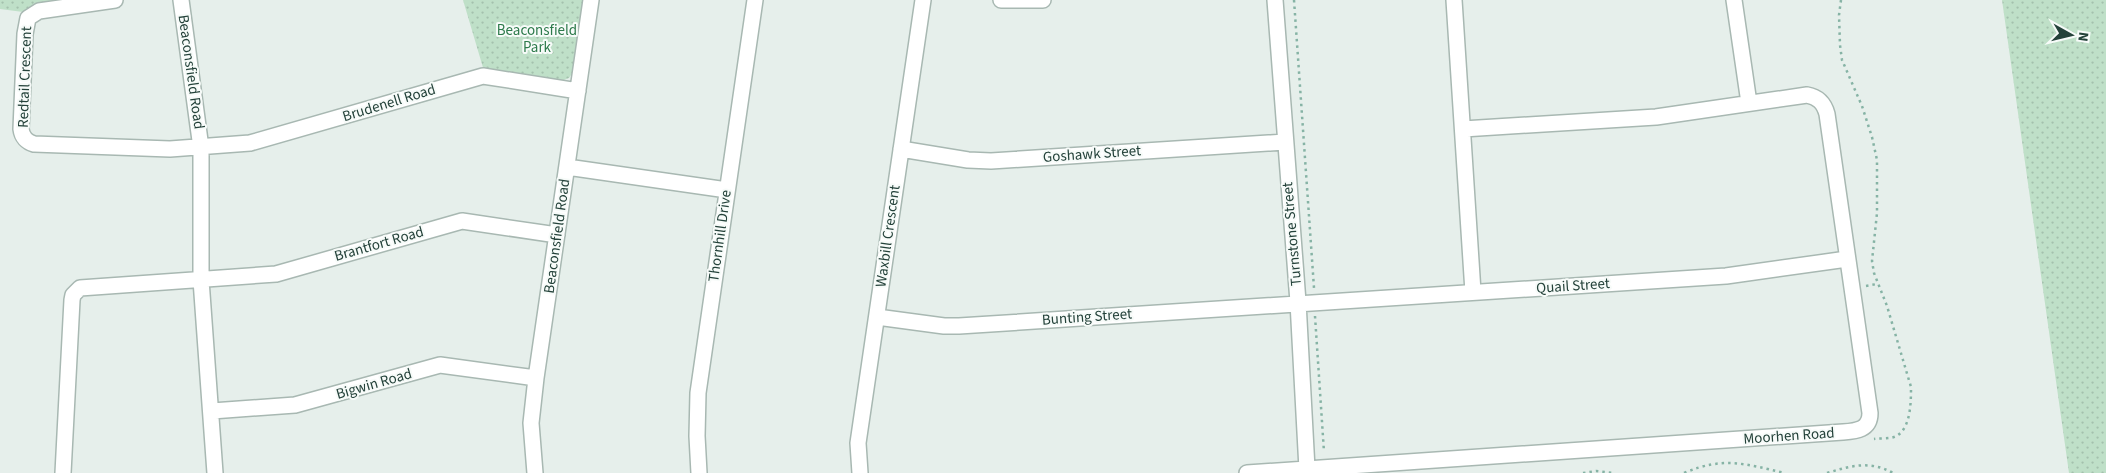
<svg xmlns="http://www.w3.org/2000/svg" width="2106" height="473" viewBox="0 0 2106 473" font-family="'Source Sans 3',sans-serif">
<style>
.green{fill:url(#green-dots)}
.lines{fill:none;stroke-linecap:round;stroke-linejoin:round}
.minor-casing{stroke:#a8b8b2;stroke-width:18}
.path{stroke:#86b3a5;stroke-width:2.5;stroke-dasharray:2.5 4;stroke-linecap:butt}
.minor{stroke:#fff;stroke-width:15}
.labels{text-anchor:middle;dominant-baseline:central;stroke-width:4;stroke-linejoin:round;paint-order:stroke}
.park-label{font-size:15px;fill:#2d7a4b;stroke:#f7fbf9}
.street-label{font-size:15px;fill:#24423a;stroke:#f7fbf9}
</style>
<defs>
<pattern id="green-dots" width="8" height="8" patternUnits="userSpaceOnUse" patternTransform="scale(1.25)"><rect width="8" height="8" fill="#bfe0c8"/><path d="M2 2h.1M6 6h.1" fill="none" stroke="#a4c1ad" stroke-width="1.8" stroke-linecap="round"/></pattern>
</defs>
<rect width="100%" height="100%" fill="#e6efeb"/>
<path class="green" d="M0,0h77l-46,7 -8,5 -23,-3z
M463,0h122l-10,69 -6,9 -8,3 -77,-10z
M2002,0h104v473h-37z"/>
<g class="lines">
<defs>
<path id="minor" d="M115,0l-76,11 -11,7 -3,16 -4,95c1,8 6,13 13,15l136,5 80,-6 233,-67 95,15
M181,0l20,148v132l14,193
M1001,0h42
M1275,0l23,302 9,167
M1454,0l19,292
M1734,0l15,103
M901,149l67,11 23,1 294,-19
M567,167l160,23
M877,317l67,9h15l767,-50 121,-17
M212,411l83,-6 145,-40 96,13
M63,473l9,-173 1,-5 7,-7 196,-14 186,-53 95,14
M535,473l-4,-50 5,-45 55,-378
M699,473l-2,-37 1,-43 57,-393
M860,473l-2,-30 65,-443
M1247,473l596,-41c13,-1 27,-2 27,-19l-43,-299c-3,-11 -9,-17 -20,-19l-151,22 -193,12"/>
</defs>
<use href="#minor" class="minor-casing"/>
<path class="path" d="M1294,0l20,288
M1841,0l-2,15 1,30 2,15 20,46 10,31 5,23v53l-5,48 2,12 13,33 24,81c0,15 0,44 -17,50 -6,2 -14,1 -20,2
M1866,286l11,-2
M1315,316l9,136
M1583,473l13,-2 17,2
M1684,473c40,-17 61,-9 101,0
M1827,473c23,-7 43,-13 66,0"/>
<use href="#minor" class="minor"/>
</g>
<g class="labels">
<g class="park-label">
<text x="537" y="30">Beaconsfield<tspan x="537" dy="17">Park</tspan></text>
</g>
<g class="street-label">
<text transform="translate(191 72) rotate(82)">Beaconsfield Road</text>
<text transform="translate(25 77) rotate(-88)">Redtail Crescent</text>
<text transform="translate(389 103) rotate(-17)">Brudenell Road</text>
<text transform="translate(1092 154) rotate(-4)">Goshawk Street</text>
<text transform="translate(1292 234) rotate(-95)">Turnstone Street</text>
<text transform="translate(557 236) rotate(-82)">Beaconsfield Road</text>
<text transform="translate(720 236) rotate(-82)">Thornhill Drive</text>
<text transform="translate(888 236) rotate(-82)">Waxbill Crescent</text>
<text transform="translate(379 244) rotate(-16)">Brantfort Road</text>
<text transform="translate(1573 286) rotate(-4)">Quail Street</text>
<text transform="translate(1087 317) rotate(-4)">Bunting Street</text>
<text transform="translate(374 384) rotate(-16)">Bigwin Road</text>
<text transform="translate(1789 436) rotate(-4)">Moorhen Road</text>
</g>
</g>
<g transform="translate(2071 35) rotate(98)" stroke="#f7fbf9" stroke-width="4" paint-order="stroke">
<path d="M0-4L9 19L0 12L-9 19Z" fill="#24423a"/>
<text y="-8" font-size="14" font-weight="bold" text-anchor="middle" fill="#24423a">N</text>
</g>
</svg>
